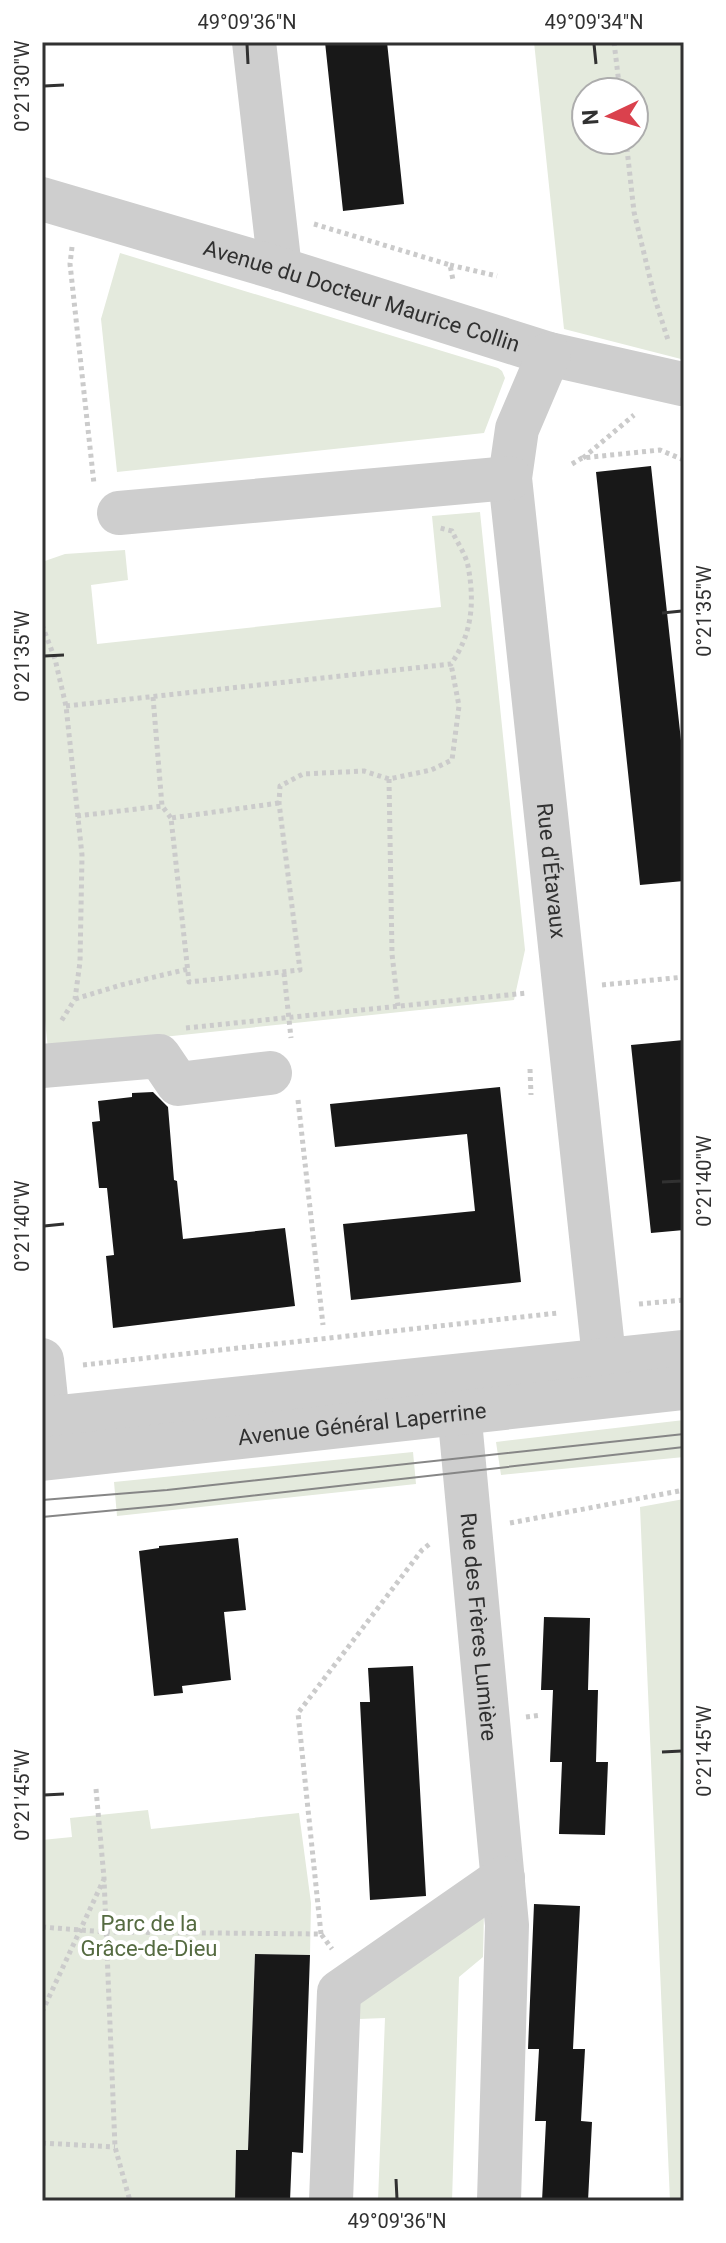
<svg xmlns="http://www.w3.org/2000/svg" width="726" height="2243" viewBox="0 0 726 2243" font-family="Roboto,sans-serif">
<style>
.green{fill:#e4eadd;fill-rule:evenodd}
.building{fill:#181818}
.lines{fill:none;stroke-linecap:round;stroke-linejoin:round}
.path{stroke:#cbcbcb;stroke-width:5;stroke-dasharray:4 4;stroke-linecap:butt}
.minor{stroke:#cecece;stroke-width:44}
.tram{stroke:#868686;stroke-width:2}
.ticks{fill:none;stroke:#313131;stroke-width:3}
.labels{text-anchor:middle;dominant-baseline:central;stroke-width:8;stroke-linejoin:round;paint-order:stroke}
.street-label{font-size:22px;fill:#313131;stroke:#fff}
.park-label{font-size:22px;fill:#556b41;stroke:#fff}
.neatline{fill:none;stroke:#313131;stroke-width:3}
.ticks-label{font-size:20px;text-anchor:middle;fill:#313131}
</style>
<rect width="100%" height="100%" fill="#fff"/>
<path class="green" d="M534,42h150v324l-3,-7 -117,-30zM586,92h48v48h-48z
M120,253l378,115 4,3 3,7 -21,55 -367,39 -16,-153z
M480,512l45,438 -11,50 -466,49 -6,-57v-430l23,-8 60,-4 3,30 -37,5 6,59 344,-37 -9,-91z
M684,1420v37l-183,18 -5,-33z
M413,1452l3,32 -299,32 -3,-34z
M684,1499v255l-4,1 4,100v346h-14l-30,-694z
M148,1810l3,19 148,-16 12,90 -1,52 -55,-1 -7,196h-12l-1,51h-193v-361l30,-3 -2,-19z
M484,1912l-1,45 -24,20 -7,224h-74l7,-183 -26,1v-22z"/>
<path class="building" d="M325,42h62l17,162 -61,7z
M651,466l33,302v113l-44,4 -44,-413z
M684,1040v190l-33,3 -20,-188z
M500,1087l21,195 -170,18 -8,-76 132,-13 -8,-77 -132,13 -5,-43z
M153,1092l15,15 6,73 3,1 6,58 102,-11 10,78 -182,22 -7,-72 8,-1 -7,-67h-8l-7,-66 8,-1 -2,-20 34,-4v-4z
M238,1538l8,72 -22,2 7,68 -49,6 1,7 -29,3 -15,-145 20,-3v-2z
M544,1617l46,1 -2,72h10l-2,72h12l-3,73 -46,-1 3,-72h-12l3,-72h-12z
M413,1666l13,230 -56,4 -10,-198h10l-2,-34z
M534,1904l46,2 -7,143h12l-4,72 11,1 -4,79h-46l4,-80h-11l4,-72h-11z
M255,1954l55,1 -7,198 -11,-1 -2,49h-55l1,-51h12z"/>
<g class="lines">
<path class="path" d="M614,42l6,50
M626,140l8,72 21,87 13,41
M314,224l136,41 3,15
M72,247l-2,17 24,220
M450,265l47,11
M583,458l51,-43
M572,464l10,-6 78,-8 24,10
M42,625l13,34 11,47 16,149 -2,107 -5,37 -15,24
M153,697l9,109 9,12
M66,706l385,-42c21,-30 24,-61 17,-98 -2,-11 -11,-24 -16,-35l-12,-3
M389,779l3,175 6,52
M279,803l-108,15 18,164 111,-12 -21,-167 1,-17 23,-12 61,-3 25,8 42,-9 21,-10 7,-54 -8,-42
M77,816l85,-10
M284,973l7,65
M602,985l82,-8
M75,999l46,-14 67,-16
M186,1028l341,-35
M530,1069l1,26
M298,1100l25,225
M639,1304l45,-4
M83,1365l475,-52
M510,1523l174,-33
M526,1717l15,-2
M96,1789l8,89 11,269 15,54
M42,1927l64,5 215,2 11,15
M321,1934l-23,-221 124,-163 10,-8
M42,2012l62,-133
M42,2143l73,4"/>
<g class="minor">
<path d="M254,42l26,227"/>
<path id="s1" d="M42,199l238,70 269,85 133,30"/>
<path id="s2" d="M549,354l-32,75 -7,49 98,917"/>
<path d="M119,513l391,-35"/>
<path d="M42,1066l117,-10 19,28 92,-11"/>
<path d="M42,1360l9,87"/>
<path id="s3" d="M456,1378l51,547 -8,276"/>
<path d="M42,1419l642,-67"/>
<path id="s4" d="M42,1459l642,-71"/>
<path d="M331,2201l8,-209 164,-114"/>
</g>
<path class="tram" d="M42,1500l125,-10 517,-56
M42,1517l128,-12 514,-58"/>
</g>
<path class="ticks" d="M247,44l1,20M594,44l2,20M44,86l20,-1M662,613l20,-2M44,656l20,-1M662,1182l20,-1M44,1226l20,-2M662,1752l20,-1M44,1795l20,-1M396,2179l1,20"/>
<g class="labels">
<g class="street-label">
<text stroke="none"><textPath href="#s1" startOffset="334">Avenue du Docteur Maurice Collin</textPath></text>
<text stroke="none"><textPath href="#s2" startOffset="526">Rue d'Étavaux</textPath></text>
<text stroke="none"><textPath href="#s4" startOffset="322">Avenue Général Laperrine</textPath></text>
<text stroke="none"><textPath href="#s3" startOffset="250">Rue des Frères Lumière</textPath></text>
</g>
<g class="park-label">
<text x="149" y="1923">Parc de la<tspan x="149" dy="25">Grâce-de-Dieu</tspan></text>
</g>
</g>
<rect width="726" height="2243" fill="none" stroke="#ffffff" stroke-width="88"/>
<g transform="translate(610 116) rotate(266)"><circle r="38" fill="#ffffff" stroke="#adadad" stroke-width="2"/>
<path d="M0-6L14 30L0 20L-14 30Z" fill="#da414d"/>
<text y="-12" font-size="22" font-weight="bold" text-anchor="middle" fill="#313131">N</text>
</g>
<rect x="44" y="44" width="638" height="2155" class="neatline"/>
<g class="ticks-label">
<text x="247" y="29">49°09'36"N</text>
<text x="594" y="29">49°09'34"N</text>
<text transform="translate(22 86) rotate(-90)" y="7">0°21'30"W</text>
<text transform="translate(704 611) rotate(-90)" y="7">0°21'35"W</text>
<text transform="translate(22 656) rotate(-90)" y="7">0°21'35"W</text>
<text transform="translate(704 1181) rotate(-90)" y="7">0°21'40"W</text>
<text transform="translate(22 1226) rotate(-90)" y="7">0°21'40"W</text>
<text transform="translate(704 1751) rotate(-90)" y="7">0°21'45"W</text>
<text transform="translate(22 1795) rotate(-90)" y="7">0°21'45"W</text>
<text x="397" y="2228">49°09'36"N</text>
</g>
</svg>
